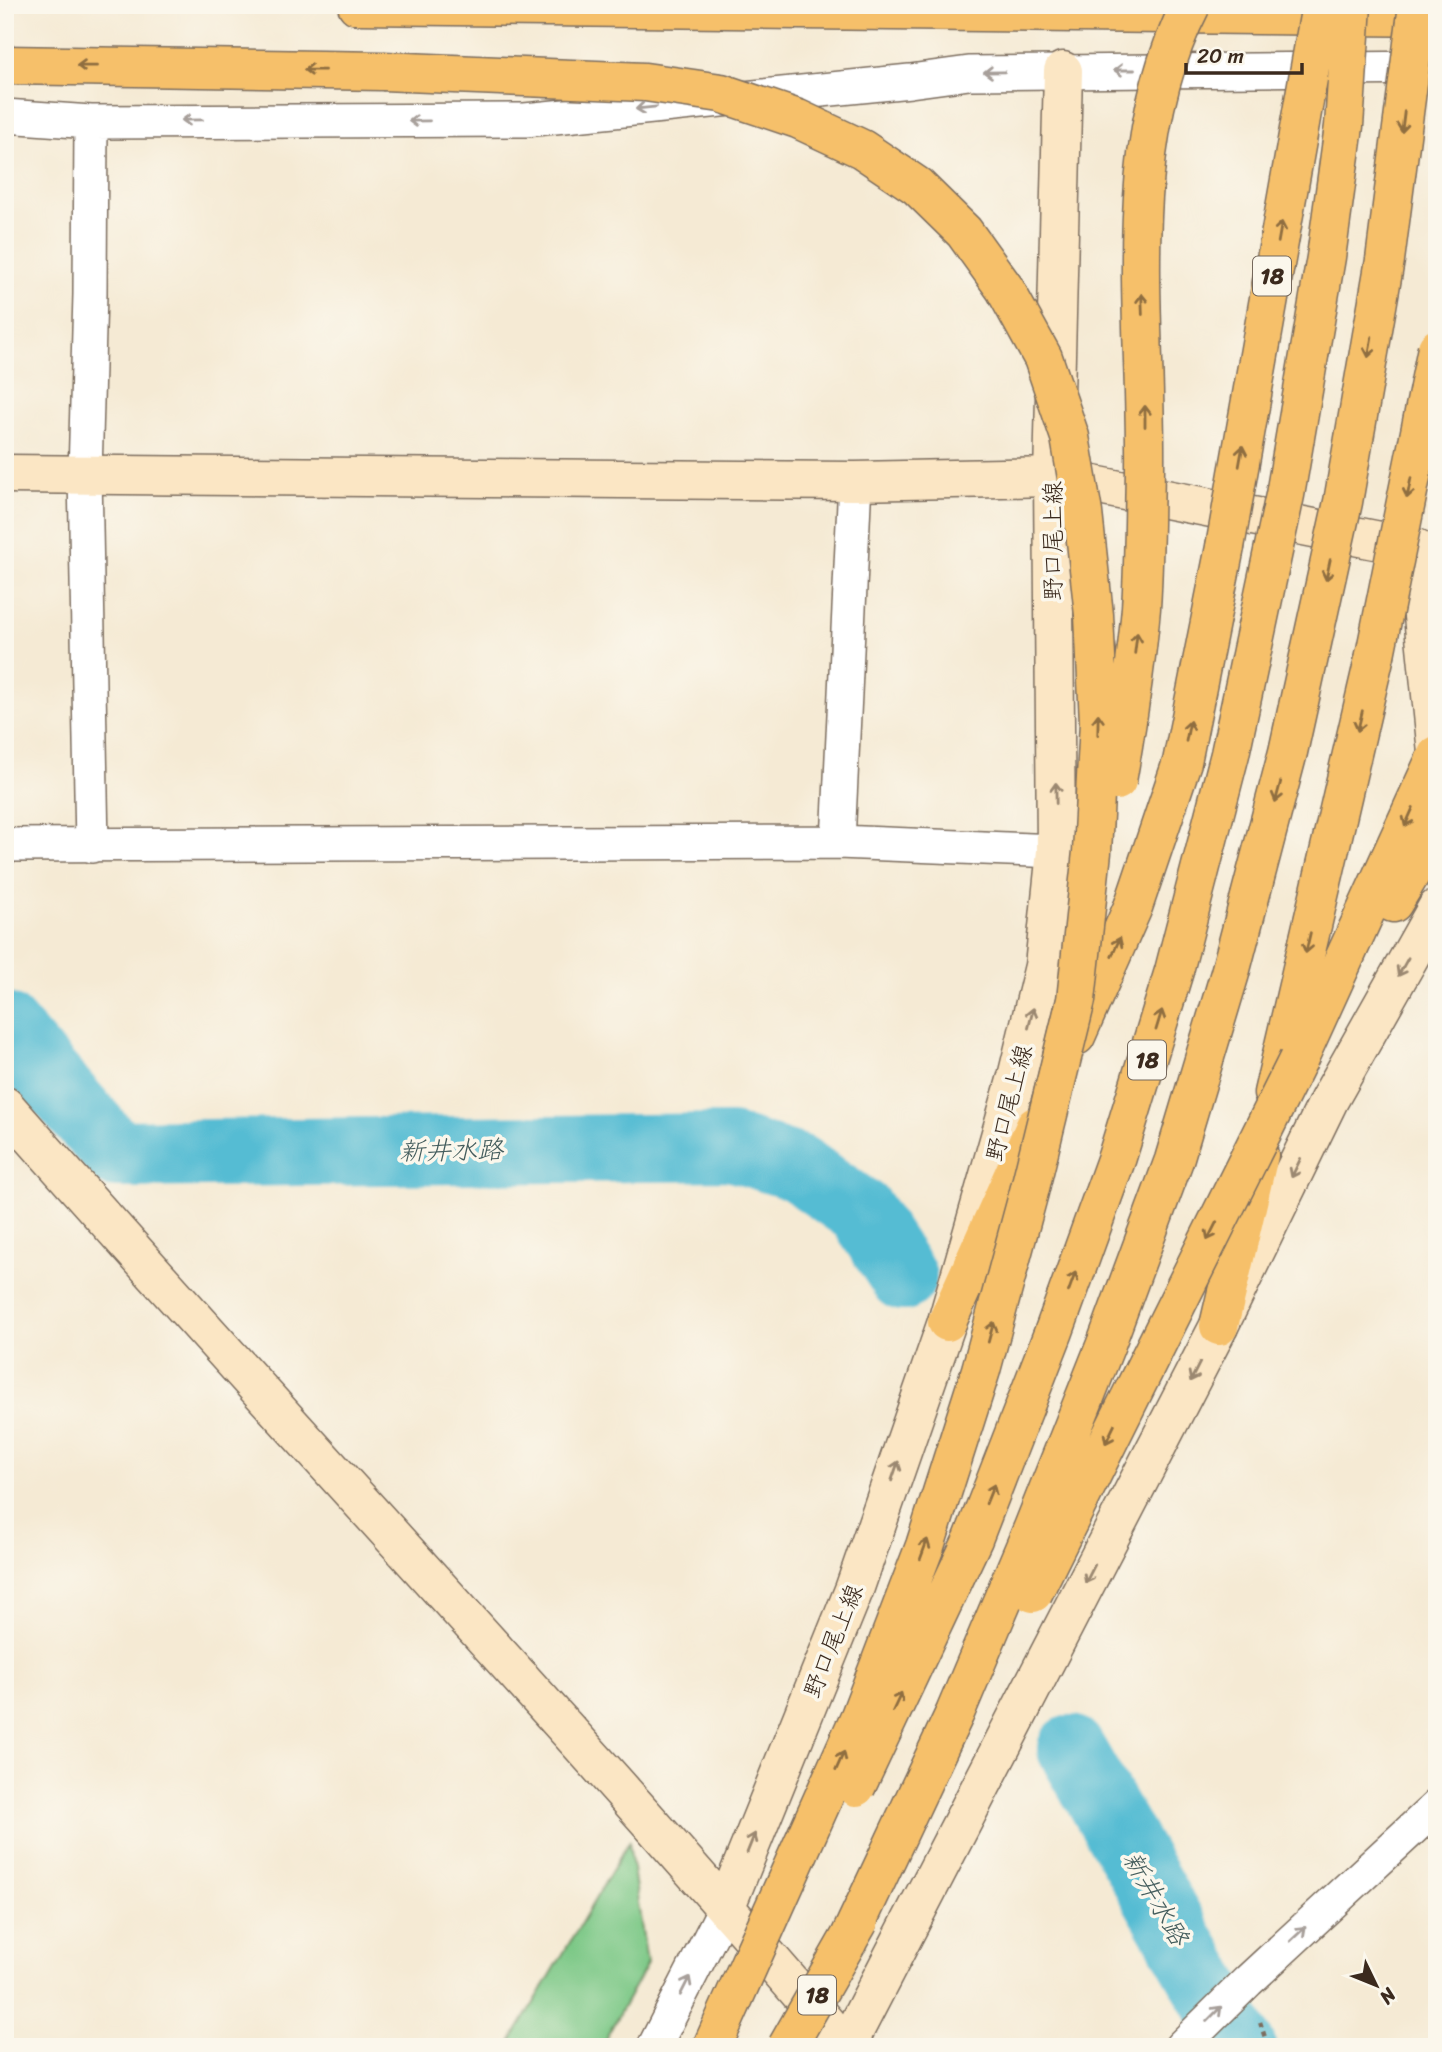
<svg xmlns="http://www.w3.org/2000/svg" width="1442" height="2052" viewBox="0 0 1442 2052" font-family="Sriracha,'Klee One',sans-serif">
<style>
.green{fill:#7cc886;stroke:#5c7952;stroke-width:2}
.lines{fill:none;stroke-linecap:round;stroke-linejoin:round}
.river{stroke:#55bcd3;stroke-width:68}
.street-casing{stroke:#7c6d5e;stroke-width:36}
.secondary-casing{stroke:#7c6d5e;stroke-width:41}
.primary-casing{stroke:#7c6d5e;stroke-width:41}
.highway-casing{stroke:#7c6d5e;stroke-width:41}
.path{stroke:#7c6d5e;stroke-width:4.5;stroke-dasharray:5 5;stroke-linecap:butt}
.street{stroke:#fff;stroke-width:33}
.secondary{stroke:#fbe6c4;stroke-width:38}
.primary{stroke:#f6c06b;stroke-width:38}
.highway{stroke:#f6c06b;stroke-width:38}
.primary-bridge-casing{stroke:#7c6d5e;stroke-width:41;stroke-linecap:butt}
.highway-bridge-casing{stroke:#7c6d5e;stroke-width:41;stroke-linecap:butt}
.primary-bridge{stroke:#f6c06b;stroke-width:38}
.highway-bridge{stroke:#f6c06b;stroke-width:38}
.oneway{stroke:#8f6e41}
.oneway2{stroke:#a79f9a}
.oneway3{stroke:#9b8871}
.labels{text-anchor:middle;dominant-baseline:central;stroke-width:7;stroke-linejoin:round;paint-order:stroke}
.shield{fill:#fbf7ec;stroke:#75685c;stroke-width:2}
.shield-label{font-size:23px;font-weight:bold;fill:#3b2a1e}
.street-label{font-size:24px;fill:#3b2a1e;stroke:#fbf7ec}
.water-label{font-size:26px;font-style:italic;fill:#445d5d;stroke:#fbf7ec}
</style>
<rect width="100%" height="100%" fill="#fbf7ec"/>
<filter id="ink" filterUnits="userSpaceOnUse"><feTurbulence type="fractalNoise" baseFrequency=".0143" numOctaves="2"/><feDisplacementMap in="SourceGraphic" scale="14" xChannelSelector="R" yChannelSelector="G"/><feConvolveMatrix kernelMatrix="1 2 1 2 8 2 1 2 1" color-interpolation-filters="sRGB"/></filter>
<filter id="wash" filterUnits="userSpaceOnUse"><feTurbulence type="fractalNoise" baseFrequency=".00686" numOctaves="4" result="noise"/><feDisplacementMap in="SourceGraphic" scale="28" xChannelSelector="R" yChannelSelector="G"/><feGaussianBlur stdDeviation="1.57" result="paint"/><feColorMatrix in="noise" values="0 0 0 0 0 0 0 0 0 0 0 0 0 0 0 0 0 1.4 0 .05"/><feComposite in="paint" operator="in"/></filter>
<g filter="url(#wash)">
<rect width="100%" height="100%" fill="#f5ead4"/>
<path class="green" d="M629,1842l18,121 -46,84h-93z"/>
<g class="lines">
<path class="river" d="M5,1027l111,127 615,-7 67,21 63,44 42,65
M1071,1749l171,298"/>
</g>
</g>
<g filter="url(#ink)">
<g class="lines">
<defs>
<path id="street" d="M5,116l86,6 434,-2 385,-39 59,-8 468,-5
M91,122l-1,172 -5,180 7,372
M838,842l17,-361
M5,845l833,-3 218,9
M654,2047l72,-141
M1181,2047l67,-66 189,-175"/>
<path id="secondary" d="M5,474l850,7 198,-4 363,71 21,205
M5,1106c278,316 568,621 841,941
M726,1906l128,-316 93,-268 70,-245 27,-111 12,-115 -3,-374 10,-406
M846,2047l373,-721 110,-226 108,-192"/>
<path id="primary" d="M1076,1036l57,-129 49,-145 43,-215
M1273,1093l102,-438
M947,1322l88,-196
M1219,1326l40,-171"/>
<path id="highway" d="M357,5l1080,12
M5,65l378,6
M1393,903l44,-73
M1298,1060l139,-305"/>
</defs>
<use href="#street" class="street-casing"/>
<use href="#secondary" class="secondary-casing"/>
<use href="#primary" class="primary-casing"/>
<use href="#highway" class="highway-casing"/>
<path class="path" d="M1260,2022l8,25"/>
<use href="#street" class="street"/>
<use href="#secondary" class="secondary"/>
<use href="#primary" class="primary"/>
<use href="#highway" class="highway"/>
<defs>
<path id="primary-bridge" d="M1225,547l96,-542
M1375,655l62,-307"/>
<path id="highway-bridge" d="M383,71l262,11 76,11 77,26 64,30 55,37 47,46 41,57 38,69 27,79 13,76 11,102 5,107 -7,130 -16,148 -47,192 -48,178 -56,176 -65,170 -148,331
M1117,781c10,-57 19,-115 24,-173 3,-46 3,-93 4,-138 2,-152 -27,-325 46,-465
M1033,1593l265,-533
M856,1787l117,-248 81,-208 63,-174 57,-186 56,-217 55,-259 41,-238 18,-131 8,-121
M847,1943l108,-230 78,-185 73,-184 68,-184 56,-187 58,-221 55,-250 42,-242 33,-255
M787,2047l72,-126"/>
</defs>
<use href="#primary-bridge" class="primary-bridge-casing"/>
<use href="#highway-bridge" class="highway-bridge-casing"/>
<use href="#primary-bridge" class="primary-bridge"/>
<use href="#highway-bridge" class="highway-bridge"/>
</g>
<defs><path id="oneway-shaft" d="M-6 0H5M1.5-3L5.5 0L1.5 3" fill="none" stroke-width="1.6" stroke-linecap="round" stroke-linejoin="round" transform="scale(1.75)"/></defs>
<g class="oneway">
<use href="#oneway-shaft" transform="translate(87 66) rotate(-179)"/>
<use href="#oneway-shaft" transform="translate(314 70) rotate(-179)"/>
<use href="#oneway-shaft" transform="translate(1403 122) rotate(97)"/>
<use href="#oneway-shaft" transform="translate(1280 232) rotate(-80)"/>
<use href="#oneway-shaft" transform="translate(1142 304) rotate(-92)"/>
<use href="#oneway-shaft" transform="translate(1370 347) rotate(100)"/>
<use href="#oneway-shaft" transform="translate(1145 416) rotate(-90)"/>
<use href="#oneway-shaft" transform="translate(1241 456) rotate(-80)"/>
<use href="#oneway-shaft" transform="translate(1409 488) rotate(101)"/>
<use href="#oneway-shaft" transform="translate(1328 570) rotate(102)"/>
<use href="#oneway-shaft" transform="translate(1136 643) rotate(-83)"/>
<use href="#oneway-shaft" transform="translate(1360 721) rotate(103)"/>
<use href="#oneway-shaft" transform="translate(1098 724) rotate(-89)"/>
<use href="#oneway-shaft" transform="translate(1188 731) rotate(-79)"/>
<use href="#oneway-shaft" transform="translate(1278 792) rotate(105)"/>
<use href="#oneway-shaft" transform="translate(1409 817) rotate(114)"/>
<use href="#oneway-shaft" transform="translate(1308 943) rotate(103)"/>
<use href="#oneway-shaft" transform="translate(1116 947) rotate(-66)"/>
<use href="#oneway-shaft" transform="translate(1159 1020) rotate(-73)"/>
<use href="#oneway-shaft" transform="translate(1212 1231) rotate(117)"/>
<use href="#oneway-shaft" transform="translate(1072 1282) rotate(-70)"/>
<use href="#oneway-shaft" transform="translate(991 1332) rotate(-75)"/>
<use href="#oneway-shaft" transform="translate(1110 1434) rotate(116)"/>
<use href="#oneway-shaft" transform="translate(990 1494) rotate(-68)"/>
<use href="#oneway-shaft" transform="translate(924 1549) rotate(-70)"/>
<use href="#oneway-shaft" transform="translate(897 1702) rotate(-65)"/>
<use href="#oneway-shaft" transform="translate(840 1761) rotate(-66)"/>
</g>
<g class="oneway2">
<use href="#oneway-shaft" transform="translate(1124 70) rotate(180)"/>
<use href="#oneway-shaft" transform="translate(994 72) rotate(179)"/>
<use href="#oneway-shaft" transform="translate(646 108) rotate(174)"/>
<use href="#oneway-shaft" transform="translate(192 120) rotate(179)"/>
<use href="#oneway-shaft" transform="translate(419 121) rotate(179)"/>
<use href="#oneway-shaft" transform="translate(1298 1934) rotate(-43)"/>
<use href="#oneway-shaft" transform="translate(685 1986) rotate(-63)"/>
<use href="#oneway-shaft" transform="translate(1214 2014) rotate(-45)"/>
</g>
<g class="oneway3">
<use href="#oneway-shaft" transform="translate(1056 793) rotate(-91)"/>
<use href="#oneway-shaft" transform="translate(1403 967) rotate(119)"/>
<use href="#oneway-shaft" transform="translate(1031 1018) rotate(-76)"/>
<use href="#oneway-shaft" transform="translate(1296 1168) rotate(116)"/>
<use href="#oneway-shaft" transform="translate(1195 1372) rotate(117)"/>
<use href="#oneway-shaft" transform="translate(895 1471) rotate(-71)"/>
<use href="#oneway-shaft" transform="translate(1090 1574) rotate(117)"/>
<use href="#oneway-shaft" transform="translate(751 1843) rotate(-68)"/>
</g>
</g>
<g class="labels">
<g class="shield">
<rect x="1253" y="256.5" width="38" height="39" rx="5"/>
<rect x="1128" y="1040.5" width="38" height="39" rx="5"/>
<rect x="798" y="1975.5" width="38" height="39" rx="5"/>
</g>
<g class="shield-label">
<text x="1272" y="276">18</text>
<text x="1147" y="1060">18</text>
<text x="817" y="1995">18</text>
</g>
<g class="street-label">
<text transform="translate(1053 541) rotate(-90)">野口尾上線</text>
<text transform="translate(1009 1103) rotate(-75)">野口尾上線</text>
<text transform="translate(833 1641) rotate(-68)">野口尾上線</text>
</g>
<g class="water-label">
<text transform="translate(451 1150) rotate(-1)">新井水路</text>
<text transform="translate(1156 1898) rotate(60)">新井水路</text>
</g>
</g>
<rect width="1442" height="2052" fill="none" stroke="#fbf7ec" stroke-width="28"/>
<g transform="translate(1376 1985) rotate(133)" stroke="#fbf7ec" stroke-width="5" paint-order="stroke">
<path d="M0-5L12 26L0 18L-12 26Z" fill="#3b2a1e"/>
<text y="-10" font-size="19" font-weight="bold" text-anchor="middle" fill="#3b2a1e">N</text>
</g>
<path d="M1186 63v10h116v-10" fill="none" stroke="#3b2a1e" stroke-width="3.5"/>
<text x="1197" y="63" font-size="21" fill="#3b2a1e" stroke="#fbf7ec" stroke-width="5" paint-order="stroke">20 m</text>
</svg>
